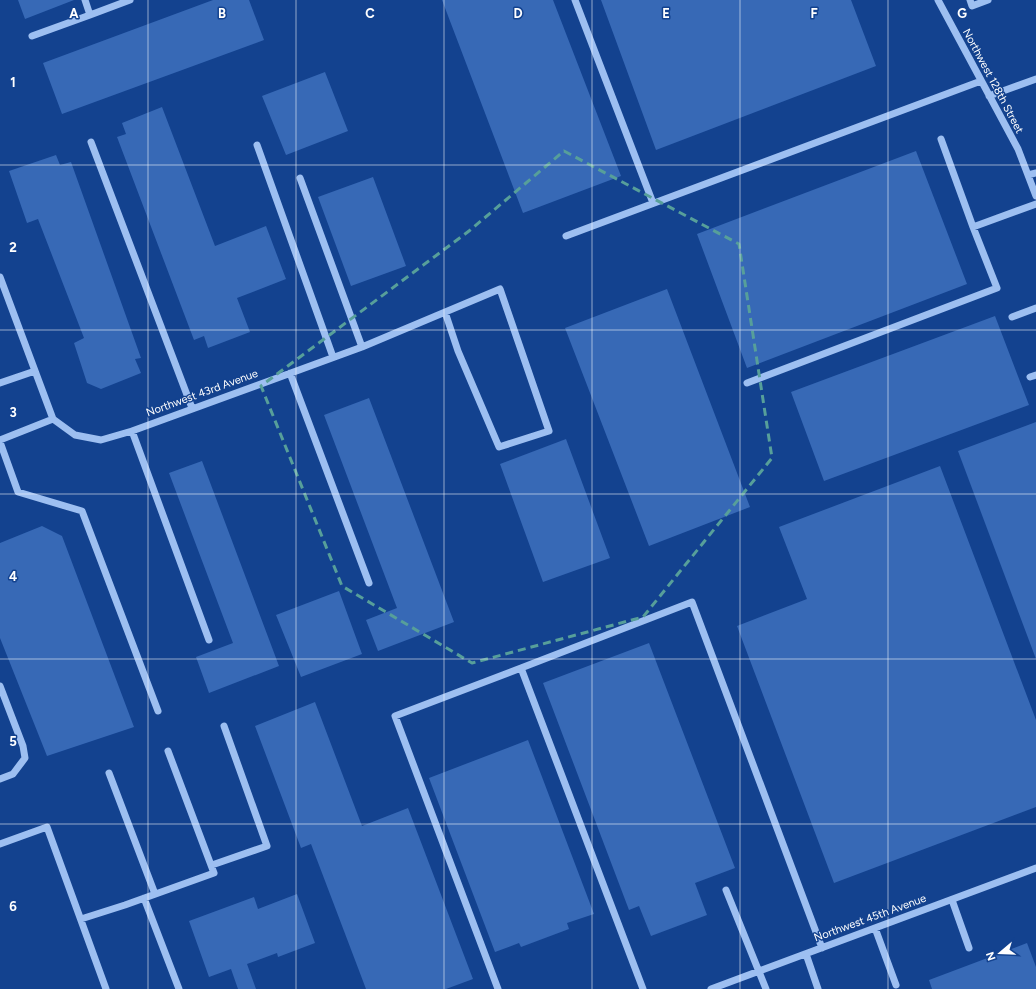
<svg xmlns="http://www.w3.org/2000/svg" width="1036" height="989" viewBox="0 0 1036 989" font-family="Figtree,sans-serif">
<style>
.building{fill:#3769b6}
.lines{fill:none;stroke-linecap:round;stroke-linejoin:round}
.minor{stroke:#9dbff1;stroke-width:7}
.marked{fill:none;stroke:#579f9a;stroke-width:3;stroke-dasharray:8 5;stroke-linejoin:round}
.grid{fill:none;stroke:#fff;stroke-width:1;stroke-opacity:0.55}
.labels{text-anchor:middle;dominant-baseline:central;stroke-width:3;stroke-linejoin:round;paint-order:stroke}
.street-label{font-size:11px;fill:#fff;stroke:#13428f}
.grid-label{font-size:13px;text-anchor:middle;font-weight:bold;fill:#fff;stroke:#13428f;stroke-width:3;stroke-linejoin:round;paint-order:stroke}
</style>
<rect width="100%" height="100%" fill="#13428f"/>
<path class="building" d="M18,0h56l-49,19z
M213,0h36l15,40 -202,74 -19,-51z
M442,0h111l68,176 -98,37z
M601,0h250l25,66 -220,84z
M325,72l23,59 -62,24 -24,-59z
M162,107l53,139 51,-20 20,53 -49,19 13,34 -42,16 -4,-12 -10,4 -77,-203 9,-3 -4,-11z
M916,151l51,133 -220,84 -50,-134z
M56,155l4,10 11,-3 70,196 -6,1 6,14 -40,16 -14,-6 -13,-40 10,-5 -46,-119 -11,4 -18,-52z
M373,177l33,89 -55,20 -33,-89z
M667,289l83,218 -101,39 -84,-218z
M995,316l34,89 -205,76 -33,-89z
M369,398l85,224 -76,29 -12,-31 31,-12 -73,-193z
M1036,422v237l-78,-208z
M566,439l44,119 -67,24 -43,-118z
M202,461l77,205 -70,27 -13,-36 37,-14 -64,-170z
M940,466l96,254v87l-202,76 -97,-257 70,-27 -28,-72z
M42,526l20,10 72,191 -87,29 -47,-118v-95z
M339,591l23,63 -61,23 -25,-62z
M649,643l86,225 -40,15 12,32 -56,21 -12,-30 -10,4 -86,-227z
M315,702l47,124 46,-18 65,171 -27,10h-80l-55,-145 -10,4 -46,-122z
M528,740l66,174 -27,9 2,6 -48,18 -2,-4 -24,9 -66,-174z
M297,894l18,49 -37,14 -1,-4 -30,11 9,25h-18l-7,-20 -22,8 -20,-56 65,-24 4,12z
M1027,943l9,24v22h-104l-3,-9z"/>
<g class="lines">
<path class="minor" d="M85,0l5,15 40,-15
M575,0l78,203
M938,0l80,149 18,47
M970,0l2,6 16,-6
M32,36l58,-21
M989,96l47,-17
M941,139l32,88 63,-23
M91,142l101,266
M257,145l76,212
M1028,175l8,-2
M300,178l62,169
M566,236l415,-155
M0,277l53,142 22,16 26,5 31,-9 230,-84 138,-58 49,142 -50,16 -41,-96 -13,-39
M1012,317l24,-9
M290,373l79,210
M1030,377l6,-2
M0,383l35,-12
M747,383l250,-95 -24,-61
M132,431l77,209
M0,440l53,-21
M0,442l18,50 64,19 76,200
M521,668l171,-66 130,346
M0,686l23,60 2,12 -12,16 -13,5
M109,773l46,121
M0,844l47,-17 59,162
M212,865l55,-19 -43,-120
M726,890l40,99
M144,898l35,91
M952,900l17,48
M81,919l44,-14 89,-32 -46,-122
M875,928l21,57
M806,954l12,35
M498,989l-103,-273 126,-48 122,321
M711,989l325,-121"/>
</g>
<path class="marked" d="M564,151l175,93 33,214 -129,159 -171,46 -130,-77 -81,-200 208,-155z"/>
<path class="grid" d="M148,0v989M296,0v989M444,0v989M592,0v989M740,0v989M888,0v989M0,165h1036M0,330h1036M0,494h1036M0,659h1036M0,824h1036"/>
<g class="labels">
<g class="street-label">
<text transform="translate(993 81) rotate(62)">Northwest 128th Street</text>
<text transform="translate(202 393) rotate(-20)">Northwest 43rd Avenue</text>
<text transform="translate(870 918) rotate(-20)">Northwest 45th Avenue</text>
</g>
</g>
<g class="grid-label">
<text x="74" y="18">A</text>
<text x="222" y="18">B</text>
<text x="370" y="18">C</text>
<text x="518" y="18">D</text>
<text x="666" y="18">E</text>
<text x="814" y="18">F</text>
<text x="962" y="18">G</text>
<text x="13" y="87">1</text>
<text x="13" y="252">2</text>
<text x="13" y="417">3</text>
<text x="13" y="581">4</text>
<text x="13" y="746">5</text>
<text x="13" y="911">6</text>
</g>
<g transform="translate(1000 953) rotate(251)" stroke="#13428f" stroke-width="3" paint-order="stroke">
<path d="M0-3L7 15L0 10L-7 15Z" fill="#ffffff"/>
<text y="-6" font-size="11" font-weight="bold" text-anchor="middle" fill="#ffffff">N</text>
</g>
</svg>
